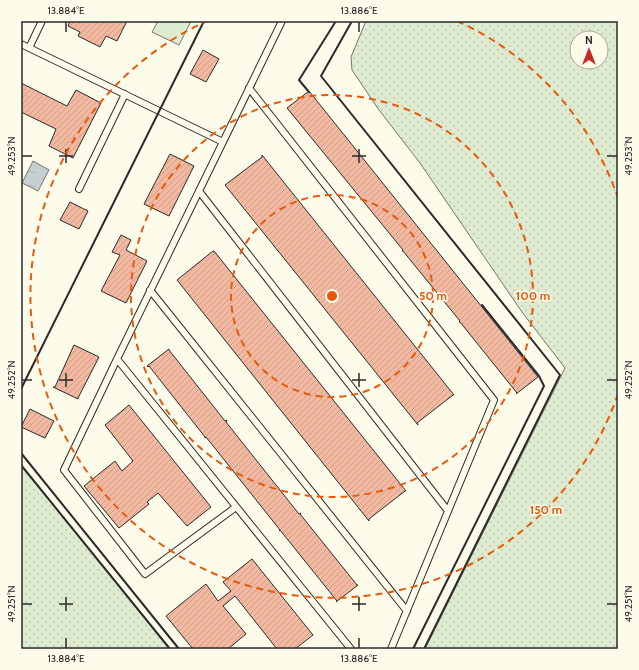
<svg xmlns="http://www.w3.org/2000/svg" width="639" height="670" viewBox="0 0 639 670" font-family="Cabin,sans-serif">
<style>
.grass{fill:url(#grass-dots);stroke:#74746e;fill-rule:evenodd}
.pitch{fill:#deebd1;stroke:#74746e}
.water{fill:url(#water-ripples);stroke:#74746e}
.building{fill:url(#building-hatch);stroke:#2b2b2b}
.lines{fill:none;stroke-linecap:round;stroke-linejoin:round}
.lane-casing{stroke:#2b2b2b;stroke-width:8}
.lane{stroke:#fdfbea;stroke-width:6}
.wall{stroke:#2b2b2b;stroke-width:2}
.ticks{fill:none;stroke:#2b2b2b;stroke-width:1.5}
.ring{fill:none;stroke:#e8590c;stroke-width:2;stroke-dasharray:7 5}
.centre{fill:#e8590c;stroke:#fdfbea;stroke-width:2}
.ring-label{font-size:12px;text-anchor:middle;font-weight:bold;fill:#e8590c;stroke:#fdfbea;stroke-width:3;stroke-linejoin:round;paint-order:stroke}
.neatline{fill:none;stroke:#2b2b2b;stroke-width:1.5}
.ticks-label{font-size:10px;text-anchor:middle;fill:#2b2b2b}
</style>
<defs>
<pattern id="grass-dots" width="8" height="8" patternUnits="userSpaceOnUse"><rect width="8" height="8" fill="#deebd1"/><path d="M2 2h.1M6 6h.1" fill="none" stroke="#bfcab4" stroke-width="1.8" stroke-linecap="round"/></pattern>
<pattern id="water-ripples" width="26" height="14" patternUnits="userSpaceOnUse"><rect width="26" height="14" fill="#c7d0d0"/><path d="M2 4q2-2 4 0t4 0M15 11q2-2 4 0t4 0" fill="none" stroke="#abb3b3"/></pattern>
<pattern id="building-hatch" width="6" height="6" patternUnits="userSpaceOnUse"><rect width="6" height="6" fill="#f2b8a0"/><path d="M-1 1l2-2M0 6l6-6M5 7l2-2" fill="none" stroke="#d09e8a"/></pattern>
</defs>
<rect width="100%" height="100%" fill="#fdfbea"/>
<path class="grass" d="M366,21h252v628h-193l140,-281 -43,-56 -102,-149 -41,-53 -27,-40 -1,-13zM577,38h24v24h-24z
M21,465l149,184h-149z"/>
<path class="pitch" d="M158,21h33l-12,24 -27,-13z"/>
<path class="water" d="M33,161l16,9 -11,21 -16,-8z"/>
<path class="building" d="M70,21h57l-10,20 -11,-5 -6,11 -22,-11 2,-4 -12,-6z
M203,50l16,9 -13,23 -16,-8z
M21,83l46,23 9,-16 25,13 -28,55 -24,-12 7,-17 -35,-17z
M309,91l229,286 -22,17 1,-1 -57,-71h-1l1,-1 -57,-70h-1l1,-1 -116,-142z
M170,154l24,12 -25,50 -25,-12z
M262,155l192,240h-1l-36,28 1,2 -193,-240 37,-28z
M70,202l18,9 -9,18 -19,-9z
M121,235l10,5 -5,10 21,11 -21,42 -25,-12 19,-36 -8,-3z
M213,251h1l192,240h-1l-36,28v2l-192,-241z
M74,345l25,12 -21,41v1l-25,-12h2z
M169,349v1l56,71 2,-1 -1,2 73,92 2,-1 -1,1 57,71h1l-22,17 1,-1 -57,-71 -1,1 1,-1 -74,-93 -1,1v-1l-56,-71 -1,1 -1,-1z
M129,405l82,102 -24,19 -29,-33 -11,9 2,2 -30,24 -35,-42 31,-25 7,10 11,-10 -28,-36z
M30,409l24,12 -9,17 -24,-11z
M252,559l61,76 -18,14h-18l-42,-53 -12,10 23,28 -18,15h-35l-27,-33 40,-32 12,17 13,-10 -8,-9z"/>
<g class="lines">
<defs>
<path id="lane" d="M21,44l202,98
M29,48l13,-27
M249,88l245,312 -103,249
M79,189l46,-95
M199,191l249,320
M150,290l257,321
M117,359l234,290
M236,507l-91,67 -81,-104 53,-111 165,-338"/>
</defs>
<use href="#lane" class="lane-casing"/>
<use href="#lane" class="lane"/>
<path class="wall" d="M352,21l-31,55 239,299 -136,274
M309,92l-10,-12 37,-59
M21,389l183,-368
M21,453l158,196
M21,465l149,184
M413,649l131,-263 -5,-10 -57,-71"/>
</g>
<path class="ticks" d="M66,22v10M359,22v10M66,149v14M359,149v14M22,156h10M59,156h14M352,156h14M607,156h10M66,373v14M359,373v14M22,380h10M59,380h14M352,380h14M607,380h10M66,597v14M359,597v14M22,604h10M59,604h14M352,604h14M607,604h10M66,638v10M359,638v10"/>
<g class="ring">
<circle cx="332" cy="296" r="101"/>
<circle cx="332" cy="296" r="201"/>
<path d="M618 394A302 302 0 1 1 207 21M457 21A302 302 0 0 1 618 198"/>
</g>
<circle cx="332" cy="296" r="6" class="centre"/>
<g class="ring-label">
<text x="433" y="300">50 m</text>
<text x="533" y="300">100 m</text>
<text x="546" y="514">150 m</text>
</g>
<rect width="639" height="670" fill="none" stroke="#fdfbea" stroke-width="44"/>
<g transform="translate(589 50)"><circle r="19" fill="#fdfbea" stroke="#a9a89e"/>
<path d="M0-3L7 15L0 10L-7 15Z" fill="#c62828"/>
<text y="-6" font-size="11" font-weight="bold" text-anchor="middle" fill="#2b2b2b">N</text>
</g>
<rect x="22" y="22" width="595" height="626" class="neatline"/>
<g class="ticks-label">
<text x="66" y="14">13.884°E</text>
<text x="359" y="14">13.886°E</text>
<text transform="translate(11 156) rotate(-90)" y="4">49.253°N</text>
<text transform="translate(628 156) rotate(-90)" y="4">49.253°N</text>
<text transform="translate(11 380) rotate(-90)" y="4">49.252°N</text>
<text transform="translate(628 380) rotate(-90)" y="4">49.252°N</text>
<text transform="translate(11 604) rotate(-90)" y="4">49.251°N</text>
<text transform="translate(628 604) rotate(-90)" y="4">49.251°N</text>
<text x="66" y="662">13.884°E</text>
<text x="359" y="662">13.886°E</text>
</g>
</svg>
